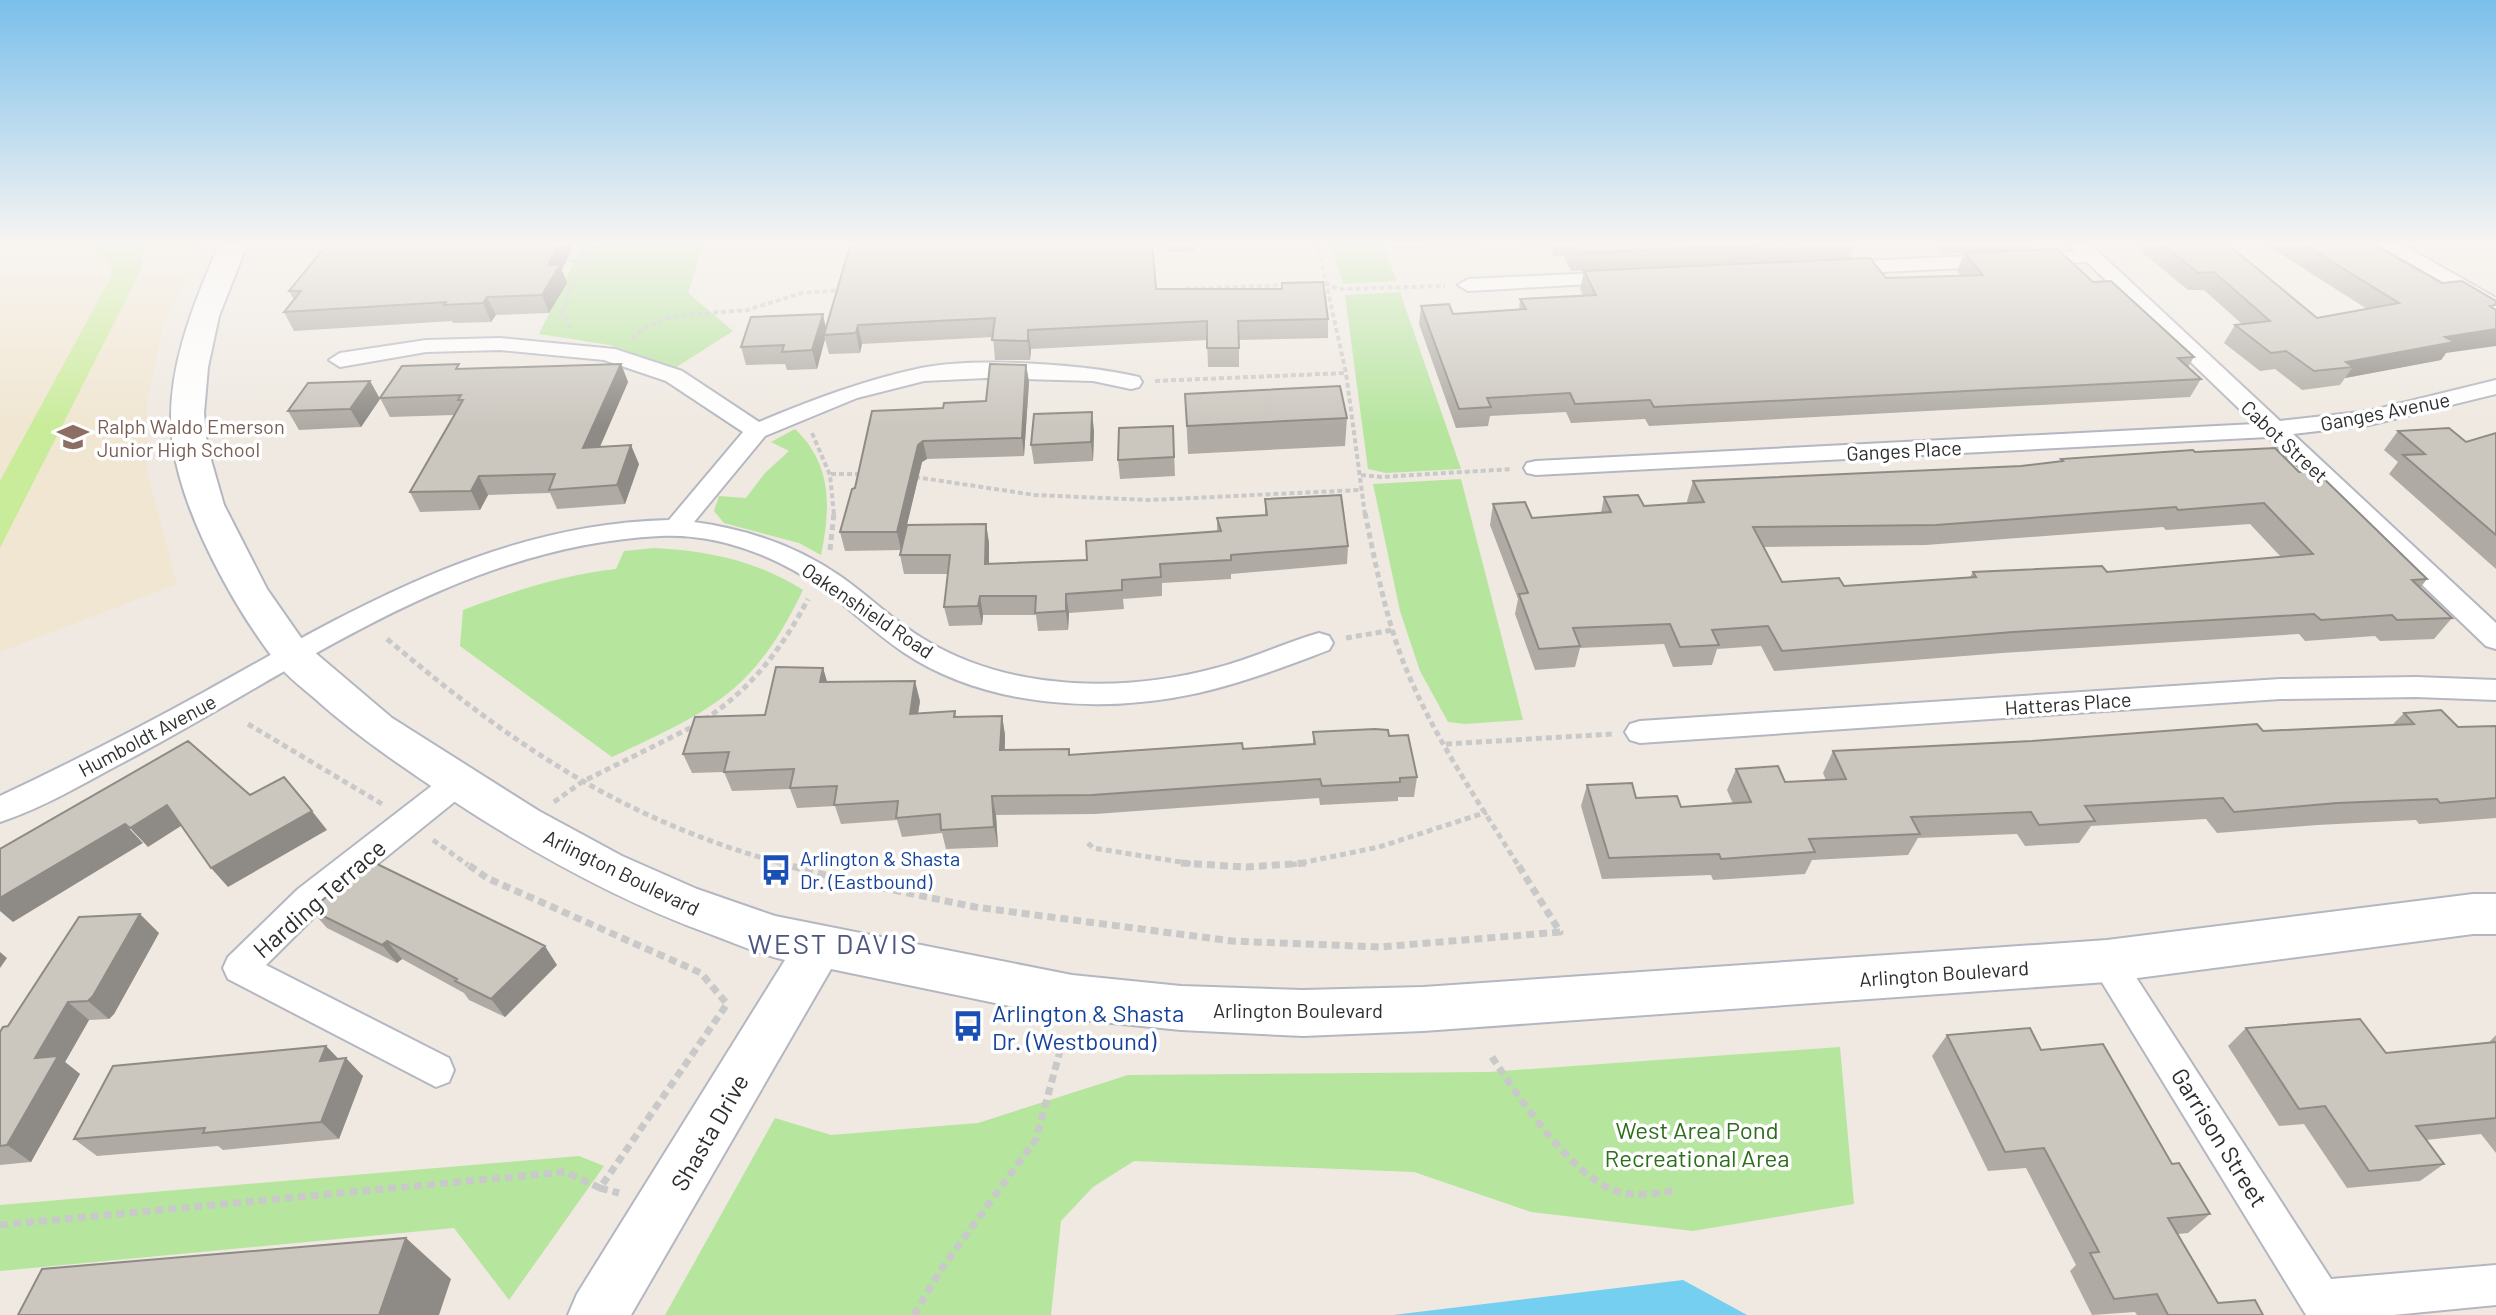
<svg xmlns="http://www.w3.org/2000/svg" width="2496" height="1315" viewBox="0 0 2496 1315" font-family="Barlow,sans-serif">
<style>
.education{fill:#f0e6d1}
.green{fill:#b6e59e}
.pitch{fill:#c9ec9a}
.water{fill:#75cff0}
.lines{fill:none;stroke-linecap:round;stroke-linejoin:round}
.street-casing{stroke:#b4b7c1;stroke-width:4}
.secondary-casing{stroke:#b4b7c1;stroke-width:4}
.path-far2{stroke:#c9c9c9;stroke-width:4;stroke-dasharray:5 3;stroke-linecap:butt}
.path-far1{stroke:#c9c9c9;stroke-width:5;stroke-dasharray:6 4;stroke-linecap:butt}
.path{stroke:#c9c9c9;stroke-width:7;stroke-dasharray:8 5;stroke-linecap:butt}
.street{fill:#fff;fill-rule:evenodd}
.secondary{fill:#fff;fill-rule:evenodd}
.wall{fill:#afaba4;fill-rule:evenodd}
.shaded-wall{fill:#8e8b86}
.building{fill:#cbc7bf;stroke:#8e8b86;stroke-width:2;fill-rule:evenodd}
.labels{text-anchor:middle;dominant-baseline:central;stroke-width:7;stroke-linejoin:round;paint-order:stroke}
.street-label{font-size:20px;fill:#2e2e2e;stroke:#fff}
.education-label{font-size:20px;fill:#785e54;stroke:#fff;text-anchor:start}
.transit-label{font-size:20px;fill:#164399;stroke:#fff;text-anchor:start}
.near-street-label{font-size:24px;fill:#2e2e2e;stroke:#fff}
.near-transit-label{font-size:24px;fill:#164399;stroke:#fff;text-anchor:start}
.near-park-label{font-size:24px;fill:#2c6e1b;stroke:#fff}
.near-quarter-label{font-size:28px;letter-spacing:2px;fill:#4d5680;stroke:#fff}
</style>
<rect width="100%" height="100%" fill="#efe9e1"/>
<path class="education" d="M0,242h201l-38,87 -16,72v72l30,111 -177,68z"/>
<path class="green" d="M584,242h120l-16,51 45,38 -58,37 -65,-23 -71,-11z
M1330,242h51l16,39 -54,3z
M1400,292l61,177 -75,4 -18,-4 -23,-174z
M795,429c37,35 36,78 26,126l-22,-12 -75,-20 -10,-12 5,-15 27,2 19,-25 24,-22 -18,-9z
M1461,479l62,241 -58,4 -17,-2 -28,-51 -20,-60 -27,-127z
M654,548c55,3 101,12 149,42 -50,104 -92,120 -191,167l-152,-111 3,-36c51,-19 99,-35 153,-41l8,-18z
M1840,1047l14,157 -161,27 -162,-19 -117,-40 -280,-11 -41,26 -32,34 -10,94h-386l110,-197 56,17 147,-12 150,-48 361,-3z
M579,1156l25,10 -95,134 -55,-72 -454,43v-66z"/>
<path class="pitch" d="M66,242h61l8,3 7,13 -1,12 -141,278v-67l110,-202 2,-11c-10,-19 -25,-22 -46,-26z"/>
<path class="water" d="M1683,1280l64,35h-354z"/>
<g class="lines">
<defs>
<path id="street" d="M2072,242h16l192,179 89,-10 127,-31v14l-127,31 -76,9 203,189v26l-10,-3 -218,-209 -732,38 -9,-2 -3,-5 3,-5 9,-2 719,-37 -168,-162 -246,12 -10,-6 10,-6 234,-11 -5,-6z
M2374,242h24l98,56v15z
M1619,272l7,2 3,4 -3,4 -158,9 -10,-6 10,-6z
M500,338l115,11 67,22 77,51c53,-22 105,-42 162,-54 54,-11 164,-4 218,9l3,5 -3,5 -8,2 -38,-8 -107,-3 -62,3 -67,17 -92,38 -71,86c52,7 103,24 146,54 30,21 56,47 87,65 83,50 197,52 289,27 35,-9 68,-25 103,-35l10,3 4,7 -4,7c-43,16 -86,33 -131,43 -95,21 -212,15 -295,-41 -28,-19 -53,-43 -80,-63 -46,-33 -105,-56 -163,-53 -203,10 -363,135 -536,226 -40,21 -81,46 -124,60v-26c70,-33 139,-68 206,-105 147,-82 289,-167 463,-171l74,-88 -77,-51 -62,-21 -104,-10 -74,2 -86,15 -11,-7 11,-7 86,-13z
M2416,677l80,3v20l-80,-3 -136,2 -640,44 -10,-3 -5,-8 5,-8 10,-3 640,-42z
M458,770l11,4 4,8 -4,8 -147,119 -56,56 183,93 5,12 -5,12 -13,5 -208,-108 -5,-11 5,-11 70,-68 149,-115z
M2107,946l12,5 212,328 165,-14v40l-103,10h-87l-211,-344 -5,-10 5,-10z"/>
<path id="secondary" d="M220,242h28l-29,74 -11,51 -4,46 3,33 17,59 43,84 39,56 86,73 147,93 83,45 75,33 78,27 297,59 109,11 122,4 120,-3 684,-47 366,-46h23v40h-23l-366,48 -684,49 -120,5 -122,-6 -109,-11 -241,-50 -200,346h-63l9,-21 208,-334c-26,-6 -51,-17 -75,-26 -96,-35 -183,-84 -267,-140 -43,-29 -83,-56 -122,-90 -14,-13 -33,-26 -44,-41 -43,-55 -94,-148 -104,-217 -10,-71 20,-140 47,-204z"/>
</defs>
<use href="#street" class="street-casing"/>
<use href="#secondary" class="secondary-casing"/>
<path class="path-far2" d="M1317,242l29,131 19,142
M562,262l20,-2
M1325,283l13,6 107,-3
M1185,289l102,-4
M571,328l-9,-14 9,-29 22,-43
M632,339l12,-11 28,-12 75,-6 55,-17 41,-3
M1155,381l191,-8
M812,433l18,42 4,40
M831,474h30
M1361,475l20,2 131,-8
M915,477l120,18 114,5 211,-10"/>
<path class="path-far1" d="M1365,513c10,48 19,97 36,143 28,74 75,142 117,209
M830,550l4,-37
M1346,638l47,-8
M387,639c127,107 237,182 400,226
M704,720c47,-31 78,-71 104,-121
M248,724l134,80
M1446,744l167,-10
M554,802l28,-20 114,-57
M433,840l35,25
M1088,843l5,5 106,17
M1291,865l88,-18 108,-35"/>
<path class="path" d="M780,863l60,16 135,28 257,34 148,6 180,-15 -43,-69
M1181,863l65,4 60,-4
M1492,1057c25,38 80,120 124,134 18,7 42,1 61,0
M600,1188l19,5
M0,1225l565,-53 35,16 127,-184 -26,-31 -214,-95 -21,-15
M914,1315l26,-44 96,-132 29,-106"/>
<use href="#street" class="street"/>
<use href="#secondary" class="secondary"/>
</g>
<path class="wall" d="M1167,242h27l1,9 -28,1z
M1204,242h28v1l-28,1z
M1391,242h471h-7l-5,16 -279,13 -8,-16 -9,1 -5,-10 -24,2 -2,-5 -129,6z
M1932,242h103l-4,8 -88,4z
M2137,242h88l92,76 50,-9 -105,-67h107l77,111 -5,7 -96,18 -5,7 -38,5 -27,-21 -15,2 -36,-28 11,-18 7,-1 -38,-34h-16l-46,-38 2,-4z
M1964,253l129,29 101,75 -6,10 13,12 -11,18 -541,29 -4,-7 -74,4 -5,-11 -76,4 -2,10 -32,2 -37,-104 2,-18 32,8 66,-4 1,-11 63,-4 -3,-6 4,-18 302,7 75,-2 -4,-5z
M562,270l5,13 -18,30 -53,2 -5,7 -38,1 -1,-2 -158,10 -10,-19 10,-12 -5,-9z
M1282,283l46,36v19l-89,2v27h-31l-1,-27 -176,9 -1,11h-35l-2,-23 -131,7 -2,9 -31,1 -4,-15 -8,30 -30,1 -2,-6 -39,1 -5,-18 85,-19 330,-39h126z
M621,364l7,18 -28,65 39,17 -14,40 -68,5 -7,-16 -62,2 -8,15 -60,2 -10,-20 44,-77 -64,2 -10,-19 82,-29z
M1026,365l3,17 -5,74 -97,3 -5,3 -20,83 84,-21 3,19v21l98,-4 130,-28v-14l48,-3v-16l83,47 -1,18 -116,10v5l-69,4v13l-39,3 1,10 -55,4 -1,17 -30,1 -2,-16h-53l-1,10 -33,1 -5,-19 4,-33h-44l-4,-19 1,-5 -56,1 -5,-19 15,-44 88,-80 43,-7z
M370,381l10,18 -19,28 -62,3 -11,-19z
M1185,394l162,24 -2,28 -157,8z
M1173,426l2,50 -55,3 -2,-19z
M1094,431l-1,30 -59,3 -3,-19z
M2398,431l68,11 30,-9v136l-107,-95 9,-12 -14,-12z
M2195,452l104,20 128,107 -7,9 32,30 -18,21 -54,2 -5,-5 -70,5 -6,-7 -297,19 -228,18 -13,-25 -44,3 -5,16 -39,2 -9,-23 -84,4 -5,19 -40,3 -20,-56 3,-15 -28,-74 3,-21 39,14 69,-5 3,-16 40,9 44,-3 -1,-2 6,-20 328,-15 39,-5 1,-2zM2250,524l31,33 -174,15h-134l-3,5 -126,9 -62,-4 -18,-35 162,-2 237,-18 3,3z
M823,668l4,14 93,19 -2,12 37,-2 1,6 46,-1 3,19v15l64,-1 1,6 173,-6 70,-5v-12l76,4 28,41 -3,20h-16v4l-78,4 -1,-7 -224,16 -99,1 2,32 -52,2 -4,-16 -40,4 -5,-17 -56,4 -6,-18 -38,2 -7,-19 -58,2 -8,-19 -32,1 -9,-19 82,-39z
M2404,713l54,14 38,-1v92l-77,6 -3,-4 -99,5 -100,8 -11,-14 -115,7 -12,17 -54,3 -8,-12 -99,4 -10,17 -96,5 -7,14 -92,6 -2,-5 -109,4 -21,-73 6,-21 49,13 45,9 52,-3 -6,-14 9,-21 49,13 41,-2 -3,-7 10,-22 559,-26z
M311,910l246,55 -52,52 -36,-17 -5,-7 -62,-34 -5,4 -70,-35z
M159,933l-45,81 -5,5 -20,1 -24,42 15,12 -49,88 -31,3v-133z
M2246,1028l140,25 105,-10 -1,-2 6,-6v118l-15,-19 -55,6 18,24 -24,17 -73,7 -43,-64 -25,2 -51,-80z
M1947,1035l94,15 131,114 38,50 -22,19 -10,1 40,69 45,12h-126l-2,-3 -43,3 -22,-44 6,-6 -50,-97 -38,3 -56,-115z
M326,1046l13,13 24,17 -24,63 -116,11 -5,-4 -121,10 -23,-17z"/>
<path class="shaded-wall" d="M560,242h15l-13,28 5,13 -18,30 -7,-18 6,-30z
M487,297l9,18 -5,7 -8,-19z
M823,314l4,19 -3,2 1,4 -8,30 -5,-19z
M858,325l4,19 -2,9 -4,-20z
M2496,329v17l-50,7 -5,7 -96,18 8,-11 -7,-5 99,-25z
M1028,330l3,19 -1,11 -2,-19z
M621,364l7,18 -37,85 -8,-19z
M1026,365l3,17 -5,74 -2,-18z
M370,381l10,18 -19,28 -11,-18z
M1092,412l2,19 -1,30 -2,-19z
M923,441l4,18 -5,3 -21,88 -4,-18 21,-87z
M631,445l8,19 -14,40 -8,-19z
M479,476l9,19 -8,15 -9,-19z
M986,524l3,19v40l-4,-19z
M1066,594l3,19 -1,17 -2,-19z
M980,596l3,19 -1,10 -4,-19z
M823,668l6,20 -9,-6z
M915,681l5,20 -5,32 -5,-19z
M1002,716l3,19 -1,35 -4,-20z
M992,796l4,19 2,32 -4,-20z
M167,805l17,19 -36,23 -18,-19z
M312,811l15,19 -99,57 -17,-19z
M125,824l18,19 -130,79 -13,-11v-13z
M140,914l19,19 -45,81 -5,5 -21,-18z
M387,941l15,18 -5,4 -15,-18z
M545,946l12,19 -52,52 -14,-18z
M0,952l7,6 -7,10z
M68,1002l21,18 -24,42 15,12 -49,88 -24,-17 28,-87z
M326,1046l17,18 -23,-3z
M346,1058l17,18 -24,63 -18,-17z
M406,1238l45,41 -12,36h-60z"/>
<path class="building" d="M329,242h231l-12,23h12l-18,30 -55,2 -4,6 -39,2 2,-3 -162,10 17,-21h-12z
M851,242h301l4,47h126v-6l41,-1 5,37 -90,2 1,27h-32v-27l-179,9v11l-36,-1 3,-22 -137,7 -2,8 -32,2z
M1569,242h259l-253,11z
M2160,242h65l92,76 82,-15 -99,-61h69l73,41 20,-2 34,20v4l-6,1 6,4v19l-51,8 9,5 -108,20 7,5 -39,4 -28,-20 -15,2 -36,-28 35,-4 -56,-49 -16,1z
M2057,249l36,33 18,-1 83,76 -16,1 23,21 -547,28 -4,-7 -75,4 -5,-11 -83,5 4,9 -32,2 -38,-103 28,-2 4,10 73,-5 -6,-10 76,-4 -12,-24 286,-13 16,20 97,-3 -19,-22z
M823,314l-11,36 -30,2 2,-7 -43,2 10,-30z
M459,364l-3,5 165,-5 -38,84 48,-3 -14,40 -68,5 6,-16 -76,2 -8,15 -61,1 53,-92h-5l3,-5 -81,3 22,-32z
M990,364l36,1 -4,73 -99,3 -5,4 -21,87h-57l12,-43 3,-1 17,-77 71,-3 1,-5 42,-2z
M370,381l-20,28 -62,2 20,-28z
M1340,386l7,32 -160,8 -2,-32z
M1092,412l-1,30 -60,3 3,-31z
M1173,426l1,31 -56,3 1,-32z
M2449,428l17,14 30,-9v102l-93,-80 22,-1 -27,-23z
M2275,448l24,24 17,-1 111,108 -15,1 40,38 -55,2 -5,-5 -71,5 -7,-6 -301,18 -231,19 -14,-25 -56,4 7,15 -39,2 -10,-23 -97,4 7,18 -41,3 -20,-55 9,-1 -35,-89 32,-2 7,16 79,-6 -7,-15 34,-2 6,11 60,-4 -11,-21 328,-15 42,-5 -2,-2 132,-9 2,2zM2264,503l49,51 -206,18 -5,-6 -129,6 3,5 -132,9 -5,-8 -57,4 -29,-55 183,-2 240,-18 2,3z
M1341,495l7,51 -117,9v5l-71,4 1,13 -39,3v10l-56,4v17l-31,2 1,-17h-56l-2,10 -34,1 6,-52h-50l7,-30 79,-1 -1,40 102,-4 -1,-19 135,-10 -4,-13 50,-3 -2,-16z
M776,667l47,1 -3,14 95,-1 -5,33 45,-3 -1,6 48,-1 -2,34 69,-1v6l173,-12 1,6 72,-5 -2,-12 62,-3 13,1 1,6 19,-1 9,42 -17,1v4l-78,4 -2,-7 -228,16 -100,1 2,31 -53,3 -1,-16 -44,4 2,-17 -64,4 3,-19 -47,2 4,-19 -70,3 5,-20 -46,2 12,-37 70,-2z
M2441,710l17,17 38,-1v72l-56,5 -3,-4 -100,4 -103,9 -11,-14 -138,8 10,15 -56,4 -8,-13 -120,5 9,17 -111,5 6,13 -94,7 -2,-5 -110,4 -22,-73 45,-2 4,15 41,-2 4,11 70,-5 -15,-33 42,-3 7,16 61,-3 -13,-28 199,-10 225,-17 6,7 151,-7 -10,-11z
M188,741l62,54 34,-18 28,34 -101,57 -44,-63 -37,23 -5,-4 -125,74v-49z
M369,860l176,86 -54,53 -36,-18 2,-2 -70,-38 -5,4 -71,-35z
M140,914l-47,82 -5,5 -20,1 -33,56 23,-2 -51,89 -7,1v-114l3,-5 5,-1 71,-109z
M2360,1019l26,34 110,-11v76l-80,8 28,38 -75,7 -44,-65 -26,3 -53,-81z
M2030,1028l11,22 62,-6 69,120 7,-1 31,51 -42,4 50,85 37,-3 8,15h-95l-11,-21 -43,5 -24,-46 9,-1 -55,-104 -39,4 -58,-117z
M326,1046l-6,15 26,-3 -25,64 -118,11 2,-5 -131,11 39,-73z
M406,1238l-27,77h-361l24,-46z"/>
<linearGradient id="sky" x2="0" y2="1"><stop stop-color="#7abfeb"/><stop offset="0.57" stop-color="#f8f5f2"/><stop offset="1" stop-color="#f8f5f2" stop-opacity="0"/></linearGradient>
<rect width="2496" height="426" fill="url(#sky)"/>
<defs>
<symbol id="school-bare" viewBox="-9 -9 18 18"><path d="M0-5L7-2L0 1L-7-2ZM-4 1L0 2.5L4 1V4Q0 6-4 4Z" fill="#8d6e63" stroke="#fff" stroke-width="2.5" paint-order="stroke"/></symbol>
<symbol id="bus-bare" viewBox="-9 -9 18 18"><path d="M-5-6H5V4H4V6H2V4H-2V6H-4V4H-5ZM-3.5-4V0h7V-4ZM-3.5 1.2v1.5H-2V1.2ZM2 1.2v1.5H3.5V1.2Z" fill="#1a4fb4" stroke="#fff" stroke-width="2.5" paint-order="stroke"/></symbol>
</defs>
<g fill-rule="evenodd">
<use href="#school-bare" x="51" y="415" width="44" height="44"/>
<use href="#bus-bare" x="754" y="848" width="44" height="44"/>
<use href="#bus-bare" x="946" y="1004" width="44" height="44"/>
</g>
<g class="labels">
<g class="street-label">
<text transform="translate(2385 411) rotate(-11)">Ganges Avenue</text>
<text transform="translate(2285 441) rotate(43)">Cabot Street</text>
<text transform="translate(1904 450) rotate(-3)">Ganges Place</text>
<text transform="translate(868 610) rotate(34)">Oakenshield Road</text>
<text transform="translate(2068 703) rotate(-4)">Hatteras Place</text>
<text transform="translate(147 735) rotate(-28)">Humboldt Avenue</text>
<text transform="translate(622 872) rotate(26)">Arlington Boulevard</text>
<text transform="translate(1944 973) rotate(-4)">Arlington Boulevard</text>
<text x="1298" y="1010">Arlington Boulevard</text>
</g>
<g class="education-label">
<text x="97" y="426">Ralph Waldo Emerson<tspan x="97" dy="23">Junior High School</tspan></text>
</g>
<g class="transit-label">
<text x="800" y="858">Arlington &amp; Shasta<tspan x="800" dy="23">Dr. (Eastbound)</tspan></text>
</g>
<g class="near-street-label">
<text transform="translate(319 898) rotate(-41)">Harding Terrace</text>
<text transform="translate(709 1132) rotate(-60)">Shasta Drive</text>
<text transform="translate(2220 1137) rotate(58)">Garrison Street</text>
</g>
<g class="near-transit-label">
<text x="992" y="1012">Arlington &amp; Shasta<tspan x="992" dy="28">Dr. (Westbound)</tspan></text>
</g>
<g class="near-park-label">
<text x="1697" y="1129">West Area Pond<tspan x="1697" dy="28">Recreational Area</tspan></text>
</g>
<g class="near-quarter-label">
<text x="833" y="943">WEST DAVIS</text>
</g>
</g>
</svg>
